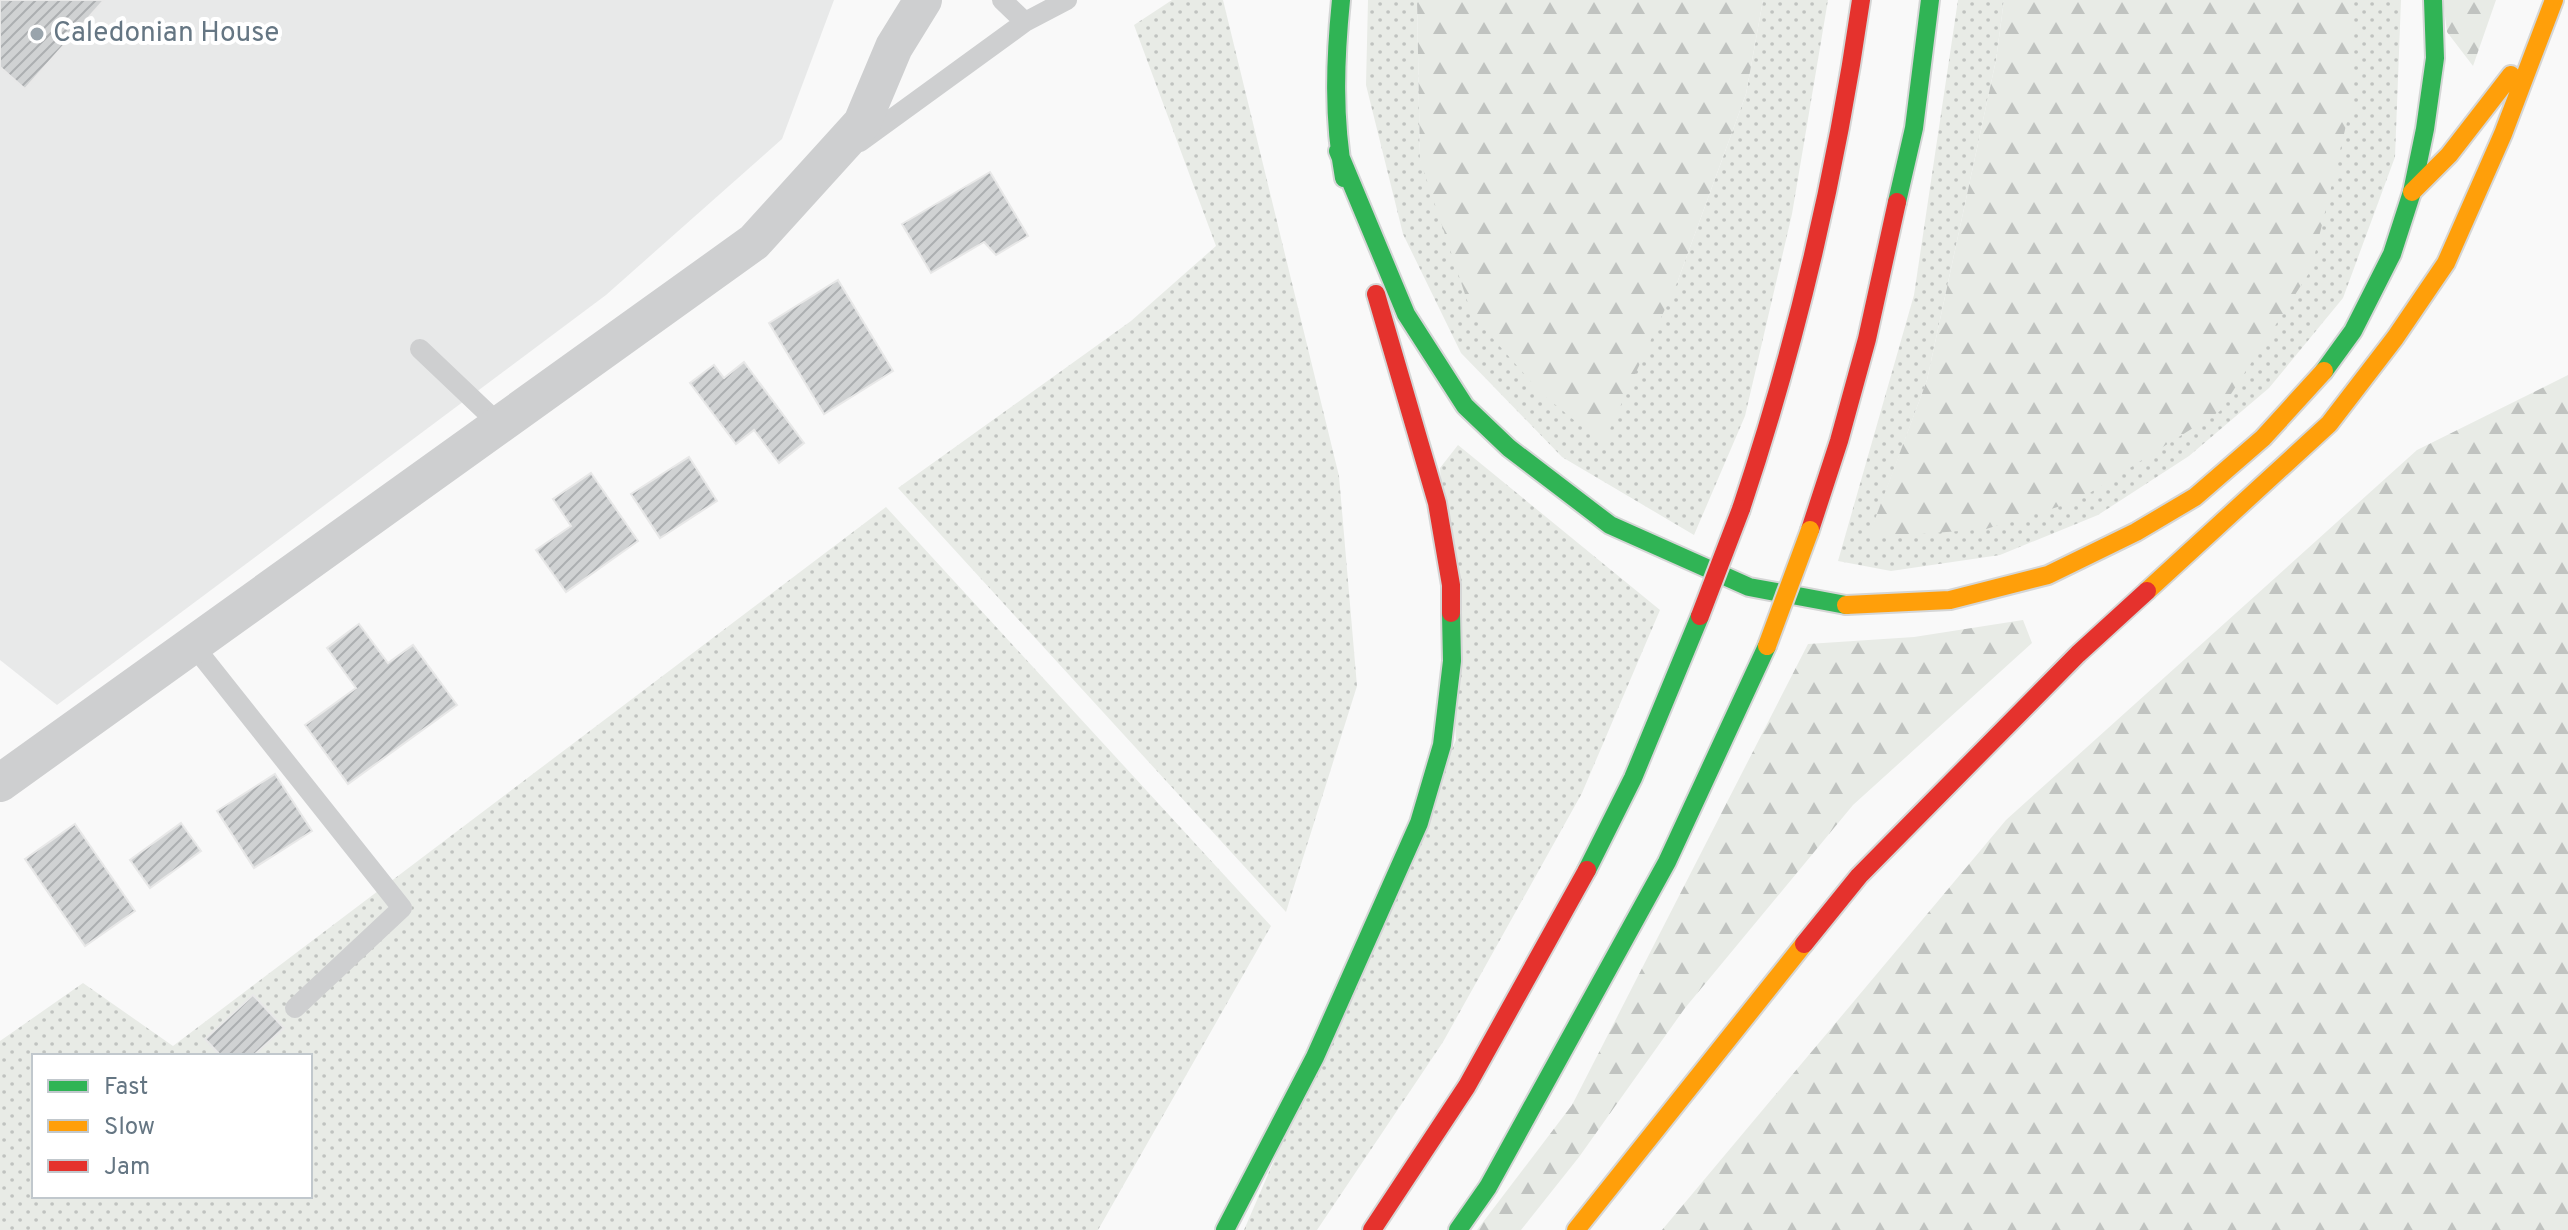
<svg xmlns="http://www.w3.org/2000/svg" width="2568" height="1230" viewBox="0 0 2568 1230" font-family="Overpass,sans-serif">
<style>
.built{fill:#e8e9e9}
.grass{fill:url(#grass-dots);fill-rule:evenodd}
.forest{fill:url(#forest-firs)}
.building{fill:url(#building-hatch);stroke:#e8e8e8;stroke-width:2}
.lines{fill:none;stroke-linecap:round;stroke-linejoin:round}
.fast-casing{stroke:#d5d6d6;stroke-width:22}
.slow-casing{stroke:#d5d6d6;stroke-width:22}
.jam-casing{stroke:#d5d6d6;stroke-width:22}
.lane{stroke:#cecfd0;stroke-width:20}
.street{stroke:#cecfd0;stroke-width:38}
.fast{stroke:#30b455;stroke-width:18}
.slow{stroke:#ff9f0a;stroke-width:18}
.jam{stroke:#e5322d;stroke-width:18}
.slow-bridge-casing{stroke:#d5d6d6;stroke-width:22;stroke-linecap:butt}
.jam-bridge-casing{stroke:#d5d6d6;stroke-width:22;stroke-linecap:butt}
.slow-bridge{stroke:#ff9f0a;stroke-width:18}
.jam-bridge{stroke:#e5322d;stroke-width:18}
.poi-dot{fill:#99a4ac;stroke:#fff;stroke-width:3}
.labels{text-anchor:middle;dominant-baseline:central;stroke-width:8;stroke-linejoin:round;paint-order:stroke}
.poi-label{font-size:28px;fill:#657683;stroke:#fff;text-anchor:start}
</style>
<defs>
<pattern id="grass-dots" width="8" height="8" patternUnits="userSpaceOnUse" patternTransform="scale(2)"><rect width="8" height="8" fill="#e8ebe6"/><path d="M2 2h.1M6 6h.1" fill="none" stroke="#c0c3c0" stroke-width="1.8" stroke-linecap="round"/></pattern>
<pattern id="forest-firs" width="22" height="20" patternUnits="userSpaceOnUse" patternTransform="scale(2)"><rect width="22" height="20" fill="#e8ebe6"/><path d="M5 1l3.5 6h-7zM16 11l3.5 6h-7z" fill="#c0c3c0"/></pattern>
<pattern id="building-hatch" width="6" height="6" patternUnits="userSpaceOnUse" patternTransform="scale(2)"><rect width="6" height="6" fill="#d0d2d3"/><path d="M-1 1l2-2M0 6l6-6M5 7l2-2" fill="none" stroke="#acafb1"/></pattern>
</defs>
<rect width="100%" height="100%" fill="#f9f9f9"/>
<path class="built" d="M0,0h834l-52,139 -176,156 -549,410 -57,-45z"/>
<path class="grass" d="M1172,0h51l116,476 18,210 -71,226 -388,-424 233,-167 85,-75 -82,-221z
M1368,0h49l3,160 257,123 69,-189 17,-94h65l-36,214 -47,202 -51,119 -132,-78 -101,-104 -58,-119 -37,-149z
M1958,0h46l-8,60 -69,320 -58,157 483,-436v-101h49l-6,157 -52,141 -74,90 -80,68 -91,59 -98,40 -109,16 -53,-10 76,-266z
M1458,445l202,165 -78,183 -139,249 -126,188h-73l212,-490 -16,-272z
M886,507l385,419 -173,304h-1098v-189l83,-58 90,63zM34,1056h276v140h-276z"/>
<path class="forest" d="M1417,0h346l-17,94 -69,189 -74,161 -62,-51 -69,-78 -52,-155z
M2004,0h348v101l-41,169 -91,141 -143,90 -91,28 -118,9 59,-158 69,-320z
M2443,0h53l-23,66 -26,-34z
M2568,375v855h-906l344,-410 411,-370z
M2023,620l9,23 -179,162 -168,203 -106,149 -58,73h-44l95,-125 236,-461 106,-7z"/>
<path class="building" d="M0,0h104l-79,89 -25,-22z
M990,172l38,64 -32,19 -12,-13 -53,31 -29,-49z
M838,280l55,91 -69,43 -55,-91z
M744,362l60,81 -25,20 -25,-33 -18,14 -46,-61 24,-18 10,13z
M689,457l28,44 -57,37 -29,-44z
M591,473l47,68 -72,51 -30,-42 35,-24 -18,-27z
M359,624l29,39 25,-18 44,60 -109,79 -43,-59 51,-37 -29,-40z
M275,774l37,57 -58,37 -37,-57z
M181,823l20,28 -51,37 -20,-28z
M75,824l60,87 -50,35 -60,-87z
M253,995l31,33 -31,28h-32l-16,-17z"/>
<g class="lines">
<defs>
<path id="fast" d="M1341,0c-6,60 -8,118 3,178
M1338,151l68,163 59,92 44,42 101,77 139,62 97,18
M1897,202l17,-74 16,-128
M2324,371l29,-40 39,-77 20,-62 13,-63 10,-71 -2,-58
M1587,870l46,-92 67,-162
M1225,1230l90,-173 104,-234 23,-78 10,-84 -1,-48
M1458,1230l30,-43 179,-325 100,-216"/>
<path id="slow" d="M2412,192l37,-37 62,-80
M2147,591l182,-167 66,-86 51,-75 57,-129 51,-134
M1846,605l104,-5 98,-25 88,-43 59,-35 68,-59 61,-67
M1576,1230l228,-286"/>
<path id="jam" d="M1376,294l61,209 14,82v28
M1741,509c56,-167 95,-335 120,-509
M1810,530l29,-89 28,-102 30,-137
M1804,944l55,-68 219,-222 69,-63
M1372,1230l95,-144 120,-216"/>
</defs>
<use href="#fast" class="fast-casing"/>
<use href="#slow" class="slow-casing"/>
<use href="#jam" class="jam-casing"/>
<path class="lane" d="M1002,0l23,22
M860,142l165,-120 42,-22
M420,349l80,76
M193,645l209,263 -107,100"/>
<path class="street" d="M0,783l754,-541 108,-119 32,-76 29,-47"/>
<use href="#fast" class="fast"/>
<use href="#slow" class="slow"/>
<use href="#jam" class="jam"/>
<defs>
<path id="slow-bridge" d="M1767,646l43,-116"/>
<path id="jam-bridge" d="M1700,616l41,-107"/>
</defs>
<use href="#slow-bridge" class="slow-bridge-casing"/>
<use href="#jam-bridge" class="jam-bridge-casing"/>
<use href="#slow-bridge" class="slow-bridge"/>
<use href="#jam-bridge" class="jam-bridge"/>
</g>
<circle class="poi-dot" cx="37" cy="34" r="8"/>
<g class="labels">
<g class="poi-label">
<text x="53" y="34">Caledonian House</text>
</g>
</g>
<rect x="32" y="1054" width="280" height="144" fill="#ffffff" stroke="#c1c8cd" stroke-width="2"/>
<rect x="48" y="1080" width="40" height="12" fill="#30b455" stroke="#c1c8cd" stroke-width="2"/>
<text x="104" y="1094" font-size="24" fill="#657683">Fast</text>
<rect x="48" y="1120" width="40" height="12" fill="#ff9f0a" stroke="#c1c8cd" stroke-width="2"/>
<text x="104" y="1134" font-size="24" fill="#657683">Slow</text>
<rect x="48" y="1160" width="40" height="12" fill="#e5322d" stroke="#c1c8cd" stroke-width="2"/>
<text x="104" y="1174" font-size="24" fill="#657683">Jam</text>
</svg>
